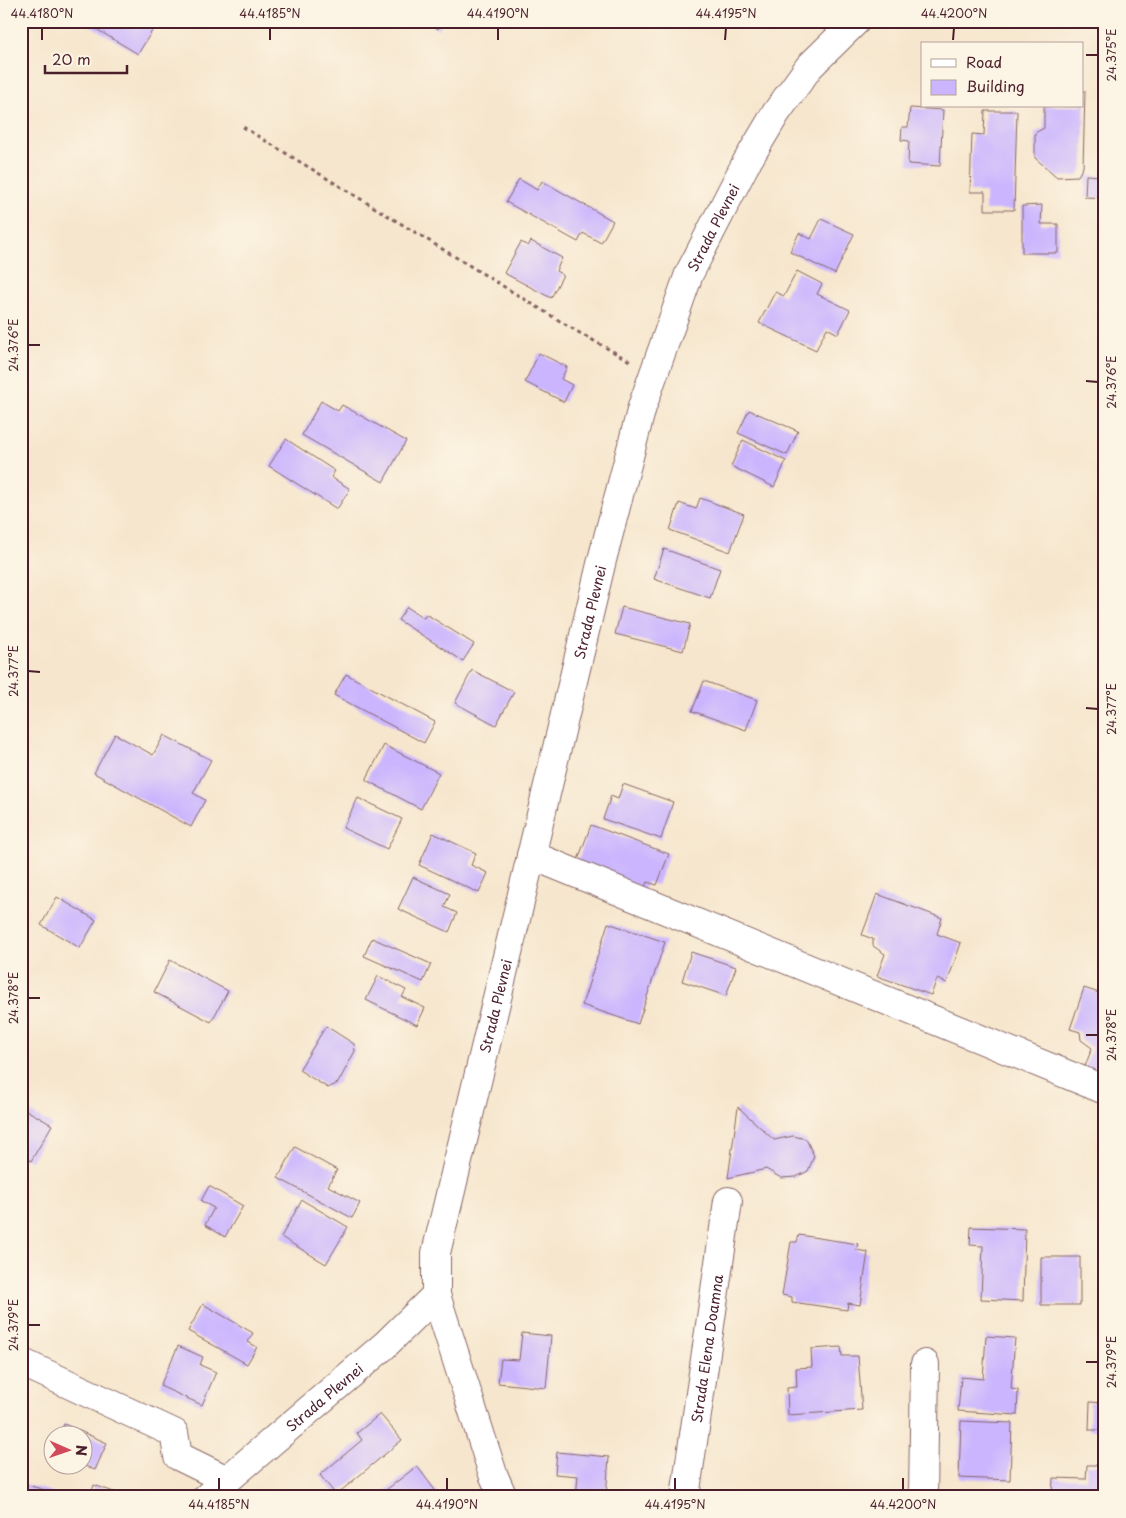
<svg xmlns="http://www.w3.org/2000/svg" width="1126" height="1518" viewBox="0 0 1126 1518" font-family="'Playpen Sans',sans-serif">
<style>
.building{fill:#cbb5fe}
.lines{fill:none;stroke-linecap:round;stroke-linejoin:round}
.minor-casing{stroke:#866564;stroke-width:30}
.path{stroke:#866564;stroke-width:3;stroke-dasharray:4 4;stroke-linecap:butt}
.minor{stroke:#fff;stroke-width:28}
.ticks{fill:none;stroke:#4a1f2b;stroke-width:2}
.labels{text-anchor:middle;dominant-baseline:central;stroke-width:4.5;stroke-linejoin:round;paint-order:stroke}
.street-label{font-size:14px;fill:#4a1f2b;stroke:#fcf5e5}
.neatline{fill:none;stroke:#4a1f2b;stroke-width:2}
.ticks-label{font-size:12px;text-anchor:middle;fill:#4a1f2b}
</style>
<rect width="100%" height="100%" fill="#fcf5e5"/>
<filter id="ink" filterUnits="userSpaceOnUse"><feTurbulence type="fractalNoise" baseFrequency=".02" numOctaves="2"/><feDisplacementMap in="SourceGraphic" scale="10" xChannelSelector="R" yChannelSelector="G"/><feConvolveMatrix kernelMatrix="1 2 1 2 8 2 1 2 1" color-interpolation-filters="sRGB"/></filter>
<filter id="wash" filterUnits="userSpaceOnUse"><feTurbulence type="fractalNoise" baseFrequency=".0096" numOctaves="4" result="noise"/><feDisplacementMap in="SourceGraphic" scale="20" xChannelSelector="R" yChannelSelector="G"/><feGaussianBlur stdDeviation="1.12" result="paint"/><feColorMatrix in="noise" values="0 0 0 0 0 0 0 0 0 0 0 0 0 0 0 0 0 1.4 0 .05"/><feComposite in="paint" operator="in"/></filter>
<g filter="url(#wash)">
<rect width="100%" height="100%" fill="#f6e6cd"/>
<g id="blocks">
<path class="building" d="M83,21h75l-20,33z
M424,21h19l-5,8z
M1082,91h3l-2,76 -5,9 -21,1 -22,-19v-25l9,-5v-22h38z
M910,108l33,2 -3,56 -32,-2 1,-23 -8,-1 1,-13h6z
M985,111h32l-3,99h-29v-18h-15l2,-58 12,1z
M1101,172h4v26l-20,-1 1,-22 15,1z
M519,179l18,11 5,-9 71,40 -12,22 -18,-10 -5,9 -72,-40z
M1042,205l-1,19h17v29h-36v-47z
M821,219l33,15 -19,40 -45,-22 9,-19 12,6z
M531,241l31,17 -6,13 7,4 -12,23 -47,-25 17,-31 7,4z
M797,271l25,13 -5,10 33,16 -12,24 -11,-6 -11,22 -57,-27 16,-31 9,4z
M539,353l28,14 -6,12 11,6 -8,17 -39,-20z
M321,401l17,10 4,-6 64,36 -23,41 -81,-47z
M749,410l49,21 -11,24 -49,-22z
M286,439l49,32 -4,6 19,12 -13,20 -68,-43z
M743,440l43,21 -12,26 -43,-21z
M700,498l44,16 -14,38 -60,-22 9,-27 17,6z
M664,549l56,20 -10,29 -56,-19z
M407,607l17,11 2,-4 48,30 -11,17 -65,-41z
M622,607l68,17 -7,27 -68,-17z
M472,670l42,22 -18,33 -41,-22z
M346,674l89,48 -11,21 -90,-48z
M704,681l53,19 -11,30 -54,-19z
M115,734l38,21 11,-20 47,25 -18,33 12,7 -14,27 -97,-54z
M384,745l55,28 -18,36 -55,-29z
M623,784l50,18 -12,37 -58,-20 8,-23 7,3z
M358,798l44,21 -15,30 -44,-21z
M591,825l78,29 -12,31 -10,-3 -5,12 -67,-26z
M433,833l43,20 -5,12 17,8 -9,20 -60,-28z
M413,877l37,17 -6,13 13,6 -8,19 -51,-23z
M877,894l65,24 -5,16 24,9 -14,40 -10,-4 -6,16 -54,-19 8,-22 -12,-8v-7l-11,-4z
M57,897l39,23 -16,28 -39,-23z
M608,923l57,19 -27,82 -56,-19z
M372,938l59,26 -8,18 -59,-26z
M691,952l45,15 -10,29 -44,-15z
M170,960l58,31 -17,31 -57,-30z
M378,976l28,14 -4,7 23,11 -8,17 -51,-25z
M1084,988l21,7v82l-21,-8 8,-21 -11,-8 -1,-8 -10,-3z
M326,1026l28,18 1,7 -17,32 -10,5 -29,-18z
M21,1107l31,18 -21,36 -10,-6z
M738,1107l36,33 19,-4 13,3 8,17 -6,15 -12,6 -15,1 -15,-9 -38,9z
M295,1147l42,23 -9,16 32,17 -8,15 -74,-40z
M209,1186l34,20 -18,31 -20,-12 9,-17 -13,-7z
M302,1200l46,27 -22,37 -45,-27z
M971,1227l54,2 -2,72 -42,-2 2,-53 -13,-1z
M799,1235l59,9 -2,6 12,2 -8,53 -12,-2 -1,7 -55,-8v-5l-10,-2 9,-53h6z
M1041,1257h39v48h-39z
M203,1304l50,29 -5,9 9,5 -10,17 -59,-33z
M522,1333l29,3 -5,52 -48,-5 3,-24 18,1z
M986,1336l29,2 -4,51 7,1 -1,25 -59,-4 3,-34 22,2z
M178,1346l25,11 -3,8 16,7 -14,33 -42,-19z
M841,1347l1,9h16l4,54 -74,5 -1,-27 10,-1 -1,-19 16,-1 -1,-18z
M1090,1402l15,1v27h-16z
M380,1414l22,26 -66,55 -16,-20 42,-35 -5,-7z
M961,1421l51,2 -2,57 -51,-2z
M64,1424l43,19 -12,27 -13,-5v-29h-23z
M557,1452l52,5 -3,40h-30l2,-21 -23,-2z
M1087,1465h18v32h-53l1,-19 33,1z
M417,1466l23,31h-63z
M21,1483l34,10 -1,4h-33z
M94,1485l31,11v1h-35z"/>
</g>
</g>
<g filter="url(#ink)">
<use href="#blocks" fill-opacity="0" stroke="#866564" stroke-width="1"/>
<g class="lines">
<defs>
<g id="minor">
<path d="M531,855l574,235"/>
<path d="M21,1362l153,71 4,23 49,24"/>
<path id="s1" d="M207,1497l178,-152 51,-50"/>
<path id="s2" d="M503,1497l-10,-23 -57,-179v-42l166,-693 40,-153 47,-133 56,-109 31,-52 33,-46 47,-46"/>
<path id="s3" d="M685,1497l43,-296"/>
<path d="M923,1497l2,-133"/>
</g>
</defs>
<use href="#minor" class="minor-casing"/>
<path class="path" d="M243,127l335,205 52,29"/>
<use href="#minor" class="minor"/>
</g>
</g>
<path class="ticks" d="M42,40v-12M270,40v-12M498,40v-12M725,40l1,-12M953,40l1,-12M1086,55h12M28,345h12M1086,381l12,1M28,671l12,1M1086,708l12,1M28,998h12M1086,1035h12M28,1325h12M1086,1362h12M219,1490v-12M447,1490v-12M675,1490v-12M903,1490v-12"/>
<g class="labels">
<g class="street-label">
<text stroke="none"><textPath href="#s2" startOffset="1319">Strada Plevnei</textPath></text>
<text stroke="none"><textPath href="#s2" startOffset="914">Strada Plevnei</textPath></text>
<text stroke="none"><textPath href="#s2" startOffset="509">Strada Plevnei</textPath></text>
<text stroke="none"><textPath href="#s3" startOffset="150">Strada Elena Doamna</textPath></text>
<text stroke="none"><textPath href="#s1" startOffset="154">Strada Plevnei</textPath></text>
</g>
</g>
<rect width="1126" height="1518" fill="none" stroke="#fcf5e5" stroke-width="55"/>
<rect x="921" y="42" width="162" height="65" fill="#fcf5e5" stroke="#b59f9b"/>
<rect x="931" y="59" width="25" height="8" fill="#ffffff" stroke="#b59f9b"/>
<text x="966" y="68" font-size="15" fill="#4a1f2b">Road</text>
<rect x="931" y="80" width="25" height="15" fill="#cbb5fe" stroke="#b59f9b"/>
<text x="966" y="92" font-size="15" fill="#4a1f2b">Building</text>
<g transform="translate(68 1450) rotate(92)"><circle r="24" fill="#fcf5e5" stroke="#b59f9b"/>
<path d="M0-4L9 19L0 12L-9 19Z" fill="#d1495b"/>
<text y="-8" font-size="14" font-weight="bold" text-anchor="middle" fill="#4a1f2b">N</text>
</g>
<path d="M45 65v8h82v-8" fill="none" stroke="#4a1f2b" stroke-width="2.5"/>
<text x="52" y="65" font-size="15" fill="#4a1f2b" stroke="#fcf5e5" stroke-width="4" paint-order="stroke">20 m</text>
<rect x="28" y="28" width="1070" height="1462" class="neatline"/>
<g class="ticks-label">
<text x="42" y="18">44.4180°N</text>
<text x="270" y="18">44.4185°N</text>
<text x="498" y="18">44.4190°N</text>
<text x="726" y="18">44.4195°N</text>
<text x="954" y="18">44.4200°N</text>
<text transform="translate(1112 55) rotate(-90)" y="4">24.375°E</text>
<text transform="translate(14 345) rotate(-90)" y="4">24.376°E</text>
<text transform="translate(1112 382) rotate(-90)" y="4">24.376°E</text>
<text transform="translate(14 671) rotate(-90)" y="4">24.377°E</text>
<text transform="translate(1112 709) rotate(-90)" y="4">24.377°E</text>
<text transform="translate(14 998) rotate(-90)" y="4">24.378°E</text>
<text transform="translate(1112 1035) rotate(-90)" y="4">24.378°E</text>
<text transform="translate(14 1325) rotate(-90)" y="4">24.379°E</text>
<text transform="translate(1112 1362) rotate(-90)" y="4">24.379°E</text>
<text x="219" y="1509">44.4185°N</text>
<text x="447" y="1509">44.4190°N</text>
<text x="675" y="1509">44.4195°N</text>
<text x="903" y="1509">44.4200°N</text>
</g>
</svg>
